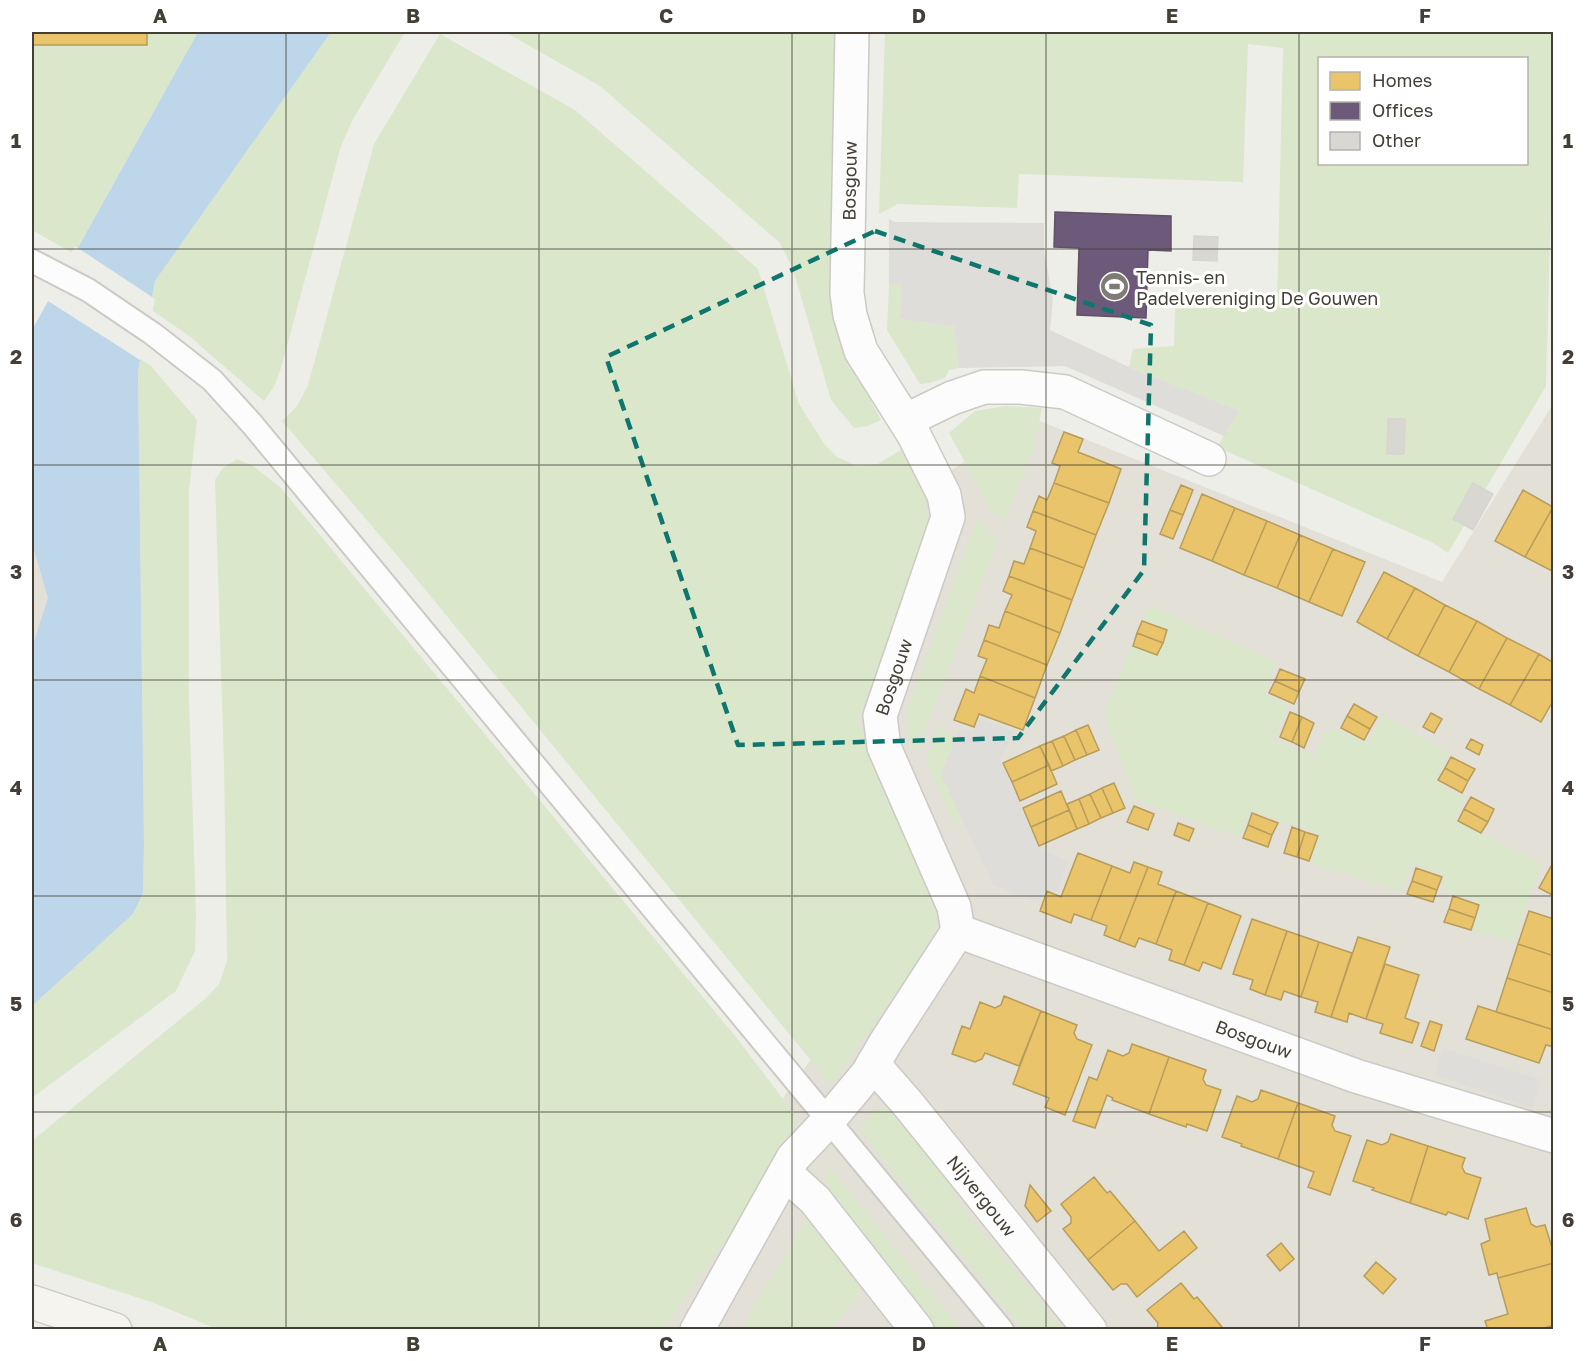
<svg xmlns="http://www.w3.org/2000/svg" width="1585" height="1361" viewBox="0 0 1585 1361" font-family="'Golos Text',sans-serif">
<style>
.residential{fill:#e2e0d7}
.green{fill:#dae7cb;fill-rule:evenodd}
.parking{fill:#deddd9}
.water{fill:#bdd6e9}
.pier{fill:#eeeee9}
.homes{fill:#e9c46a;stroke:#b89c5a;stroke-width:1.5}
.offices{fill:#6d597a;stroke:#615166;stroke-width:1.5}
.building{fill:#d8d7d2;stroke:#d6d5cf;stroke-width:1.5}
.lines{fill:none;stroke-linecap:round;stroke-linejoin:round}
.service-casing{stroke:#cbcac5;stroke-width:26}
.minor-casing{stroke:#cbcac5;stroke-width:36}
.tertiary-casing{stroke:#cbcac5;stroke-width:36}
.secondary-casing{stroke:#cccbc1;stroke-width:36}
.service{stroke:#fcfcfc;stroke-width:22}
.minor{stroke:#fcfcfc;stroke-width:33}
.tertiary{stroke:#fcfcfc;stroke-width:33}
.secondary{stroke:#f5f4ef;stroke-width:33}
.marked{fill:none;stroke:#0f766e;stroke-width:4.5;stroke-dasharray:12 8;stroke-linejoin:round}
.grid{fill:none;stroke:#443f36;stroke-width:1.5;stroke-opacity:0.55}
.labels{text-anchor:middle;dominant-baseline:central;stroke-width:6;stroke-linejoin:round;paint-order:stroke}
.street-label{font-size:18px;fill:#443f36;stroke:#fff}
.poi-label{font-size:18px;fill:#443f36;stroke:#fff;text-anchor:start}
.neatline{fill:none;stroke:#443f36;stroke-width:2}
.grid-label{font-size:20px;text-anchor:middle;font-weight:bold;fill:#443f36}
</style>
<rect width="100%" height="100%" fill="#eeeee9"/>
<path class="residential" d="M1553,404v925l-894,1 -12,-44 242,-335 -68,-233 71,-209 78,-51 55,-43 417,167z
M32,438l31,170 -31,100z"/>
<path class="green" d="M147,32h51l-124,222 -42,-24v-185h115z
M331,32h74l-52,87 -12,27 -60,222 -6,17 -11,16 -76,-66 -38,-26 5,-28z
M505,32h336l-9,246 5,54 11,26 33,62 -13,6 -14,2 -23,-28 -38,-131 -13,-26 -180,-157z
M885,32h668v100l-7,254 -98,167 -15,-10 -216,-96 21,-36 -109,-44 4,-18 41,-3 1,-37 102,-4 6,-257 -35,-4 -5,138 -224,-8 -2,34 -119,-4 -19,10zM1320,58h206v106h-206z
M440,34l135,76 183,159 41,135 26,41 12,12 20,9 21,-2 24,-15c20,38 31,53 22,96l-66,176 78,181c2,16 0,28 -6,43l-99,140 -431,-526 -118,-138 15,-15 11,-21 66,-241z
M889,285h12l-1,34 56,8 3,41 -10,2 -4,8 -15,5 -10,1 -33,-54z
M140,359l11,7 46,54 -8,71v209l7,214 -1,37 -19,40 -144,107v-92l101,-92 10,-21 1,-51 -6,-470z
M1005,406l37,2 -8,39 -29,72 -13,-6 -43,-80 26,-22z
M237,459l16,7 27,21 456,550 63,83 -69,114 -67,95h-446l-63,-26 -122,-40v-122l174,-143 13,-14 8,-23 -3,-196 -9,-285 8,-12z
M978,517l19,25 -80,210 -8,-13 -2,-30z
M1149,605l127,57 -11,32 23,11 -13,35 39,16 10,-23 13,-4 31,15 15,-29 67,38 -15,27 30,18 -11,22 88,43 -28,79 -42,-11 9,-28 -40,-14 5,-13 -34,-12 -9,28 -92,-29 9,-29 -69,-23 -12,26 -104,-38 -31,-86z
M938,728l21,10 8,79 -14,6 -27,-64z
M886,1106l74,80 -5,13 108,130h-40l-142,-171 -21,-29 15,-18z
M829,1166l132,163h-30l-100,-125 -7,-26z
M807,1217l55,74 -32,38h-88z"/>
<path class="parking" d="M889,219l6,3 149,1v27l9,49 -3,31 79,37 110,44 -15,25 -159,-70 -106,2 -4,-41 -55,-8 1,-34h-12z
M980,718l34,14 -14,28 39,89 28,12 -9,31 -12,-4 -7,15 -46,-18 -52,-111 19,-45 13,2z
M1443,1048l98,32 -8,28 -98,-33z"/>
<path class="water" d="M198,32h133l-176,249 -17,91 6,470 -1,51 -10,21 -101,92v-358l16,-50 -16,-55v-213z"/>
<path class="pier" d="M75,246l80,53 -10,50 -5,11 -95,-61z"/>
<path class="homes" d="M32,32h115v13h-115z
M1064,432l19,7 -5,13 43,17 -12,34 -55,-20 6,-17 -8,-3z
M1054,483l55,20 -13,32 -63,-24 6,-15 8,4z
M1181,485l12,5 -10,25 -13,-5z
M1523,490l30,17 -28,50 -30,-16z
M1202,494l33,14 -23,53 -32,-13z
M1553,507h1v65l-29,-15z
M1235,508l32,13 -23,54 -32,-14z
M1170,510l13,5 -10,24 -13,-5z
M1033,511l63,24 -12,33 -54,-20 6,-17 -9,-4z
M1267,521l33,14 -23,53 -33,-13z
M1300,535l33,14 -24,53 -32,-14z
M1030,548l54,20 -12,32 -63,-24 5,-15 10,3z
M1333,549l32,13 -23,54 -33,-14z
M1384,572l31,16 -28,51 -30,-17z
M1009,576l63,24 -12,33 -55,-22 7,-16 -9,-4z
M1415,588l30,17 -27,51 -31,-17z
M1445,605l32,16 -28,51 -31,-16z
M1005,611l55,22 -13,32 -63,-25 5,-15 10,3z
M1142,621l25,9 -4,13 -26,-10z
M1477,621l30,17 -28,51 -30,-17z
M1137,633l26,10 -6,12 -24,-9z
M1507,638l32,16 -29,51 -31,-16z
M984,640l63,25 -12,33 -55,-22 7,-17 -9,-3z
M1539,654l15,9v36l-13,23 -31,-17z
M1280,669l25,10 -6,13 -24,-11z
M980,676l55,22 -12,32 -44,-16 -5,13 -20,-7 12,-31 8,4z
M1275,681l24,11 -5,12 -25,-11z
M1354,704l23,13 -7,12 -23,-13z
M1290,712l12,5 -10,25 -12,-5z
M1431,713l11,6 -8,14 -11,-6z
M1347,716l23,13 -6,11 -23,-12z
M1302,717l12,6 -10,25 -12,-6z
M1088,725l11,25 -12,5 -11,-25z
M1076,730l11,25 -12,5 -11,-24z
M1064,736l11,24 -12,6 -11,-25z
M1471,739l12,6 -4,10 -13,-7z
M1052,741l11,25 -12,5 -11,-25z
M1040,746l9,19 -37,17 -9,-19z
M1451,757l24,12 -7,12 -23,-13z
M1049,765l8,19 -37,17 -8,-19z
M1445,768l23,13 -6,12 -24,-13z
M1114,783l11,25 -12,5 -11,-25z
M1102,788l11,25 -12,5 -11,-24z
M1061,791l8,19 -38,17 -8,-19z
M1090,794l11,24 -12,6 -10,-25z
M1471,797l23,12 -6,13 -24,-13z
M1079,799l10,25 -12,5 -10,-25z
M1134,806l20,8 -6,16 -21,-8z
M1464,809l24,13 -7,11 -23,-12z
M1069,810l8,19 -38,17 -8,-19z
M1252,813l26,10 -6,12 -24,-10z
M1178,823l16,6 -5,12 -15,-6z
M1248,825l24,10 -4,12 -25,-9z
M1292,827l13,5 -8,25 -13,-4z
M1305,832l13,4 -9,25 -12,-4z
M1078,853l34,13 -21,54 -17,-6 -3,9 -31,-12 7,-20 14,6z
M1554,861v35l-15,-8z
M1134,862l14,5 -29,74 -15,-6 3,-9 -16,-6 21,-54 18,7z
M1148,867l14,5 -4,12 18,7 -20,53 -17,-6 -4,9 -16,-6z
M1416,868l26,9 -5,13 -25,-9z
M1412,881l25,9 -4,12 -26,-8z
M1176,891l32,12 -24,62 -15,-5 3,-10 -16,-6z
M1453,896l26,9 -4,13 -26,-9z
M1208,903l33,13 -20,53 -18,-7 -4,9 -15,-6z
M1449,909l26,9 -4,12 -27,-8z
M1529,911l25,8v37l-36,-12z
M1252,919l35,12 -22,64 -15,-6 3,-9 -20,-6z
M1287,931l32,11 -18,55 -17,-6 -3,9 -16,-5z
M1358,937l32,10 -24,72 -17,-6 -2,9 -16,-5z
M1319,942l33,11 -21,64 -16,-5 3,-10 -17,-5z
M1518,944l36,12v37l-47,-15z
M1385,964l34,11 -14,43 14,5 -7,20 -32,-10 3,-9 -17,-5z
M1507,978l47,15v37l-58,-18z
M1004,996l37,15 -22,55 -34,-13 -3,6 -7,3 -23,-8 10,-28 8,3 10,-27 15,6 6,-3z
M1478,1006l76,24v17l-8,-2 -7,18 -73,-24z
M1041,1011l36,14 -3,8 3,6 15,6 -27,70 -20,-8 4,-9 -36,-14z
M1430,1021l12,4 -8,26 -13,-5z
M1132,1044l37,13 -20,57 -37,-14 1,-2 -6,-3 -12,33 -22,-7 16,-44 8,3 11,-30 15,6 6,-3z
M1169,1057l37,13 -3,9 3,6 15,5 -14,41 -20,-7 -1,3 -37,-13z
M1261,1090l37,13 -20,56 -37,-13 1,-2 -20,-7 15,-41 15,6 6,-3z
M1298,1103l37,13 -3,9 3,6 16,5 -21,59 -22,-8 6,-15 -36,-13z
M1391,1134l37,12 -18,57 -38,-13 2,-2 -21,-7 14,-41 15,5 6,-3z
M1428,1146l37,12 -3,9 3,6 16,5 -13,41 -20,-7 -2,3 -36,-12z
M1094,1177l13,16 3,-2 25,30 -47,39 -25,-31 8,-6v-6l-10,-13z
M1030,1185l21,26 -14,11 -12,-16z
M1526,1208l5,16 5,3 9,-2 9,29v9l-56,15 -1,-5 -8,2 -8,-31 9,-4 -5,-21z
M1135,1221l24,30 25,-20 13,17 -60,49 -10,-13h-6l-8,6 -25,-30z
M1281,1243l13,16 -14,12 -13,-16z
M1376,1262l20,17 -13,15 -19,-18z
M1554,1263v62l-16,5h-50l-3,-9 23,-7 -10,-36z
M1181,1283l13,16 3,-2 25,30 -3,3h-62l1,-7 -11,-13z"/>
<path class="offices" d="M1055,212l116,4v35l-23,-1 -2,68 -69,-3 2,-67 -25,-1z"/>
<path class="building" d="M1194,236l24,1 -1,24 -24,-1z
M1388,419h17l-1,35h-17z
M1473,483l20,11 -20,36 -20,-11z"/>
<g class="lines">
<defs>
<path id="service" d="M32,261l56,29 65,44 59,46 40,44 750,906"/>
<g id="minor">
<path d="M908,423l9,-8 35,-17 32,-11h37l44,5 144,67"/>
<path id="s1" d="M958,931l398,145 198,60"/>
<path id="s2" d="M873,1064l35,40 182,226"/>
<path d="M785,1173l30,27 102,130"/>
</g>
<g id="tertiary">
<path id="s3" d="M697,1330l96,-172 35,-37 40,-48 18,-31 72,-111 -4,-24 -70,-160 -4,-31 68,-199 -4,-22 -30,-60 -53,-84 -11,-36 -3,-22 5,-261"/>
</g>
<path id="secondary" d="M32,1302l83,28"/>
</defs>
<use href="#service" class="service-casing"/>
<use href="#minor" class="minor-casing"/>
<use href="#tertiary" class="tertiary-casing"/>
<use href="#secondary" class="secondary-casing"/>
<use href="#service" class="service"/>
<use href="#minor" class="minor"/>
<use href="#tertiary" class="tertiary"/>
<use href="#secondary" class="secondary"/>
</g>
<path class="marked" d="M875,231l276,94 -7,245 -126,168 -280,7 -132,-388z"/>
<path class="grid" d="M286,32v1298M539,32v1298M792,32v1298M1046,32v1298M1299,32v1298M32,249h1522M32,465h1522M32,680h1522M32,896h1522M32,1112h1522"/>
<defs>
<symbol id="stadium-disc" viewBox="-11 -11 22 22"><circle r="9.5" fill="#807c75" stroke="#fff"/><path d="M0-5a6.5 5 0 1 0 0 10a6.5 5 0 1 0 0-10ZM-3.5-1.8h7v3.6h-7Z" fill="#fff"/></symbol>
</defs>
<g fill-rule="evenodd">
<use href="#stadium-disc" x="1098" y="270" width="33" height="33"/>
</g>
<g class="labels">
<g class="street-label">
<text stroke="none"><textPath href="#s3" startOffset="1280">Bosgouw</textPath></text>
<text stroke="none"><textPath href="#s3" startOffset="750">Bosgouw</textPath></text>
<text stroke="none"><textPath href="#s1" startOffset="315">Bosgouw</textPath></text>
<text stroke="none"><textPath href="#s2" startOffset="171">Nijvergouw</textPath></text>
</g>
<g class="poi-label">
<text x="1136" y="277">Tennis- en<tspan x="1136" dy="21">Padelvereniging De Gouwen</tspan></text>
</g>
</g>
<rect width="1585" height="1361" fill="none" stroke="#ffffff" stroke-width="66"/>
<rect x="1318" y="57" width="210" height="108" fill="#ffffff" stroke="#b4b2af" stroke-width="1.5"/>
<rect x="1330" y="72" width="30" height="18" fill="#e9c46a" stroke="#b4b2af" stroke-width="1.5"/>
<text x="1372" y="87" font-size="18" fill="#443f36">Homes</text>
<rect x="1330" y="102" width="30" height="18" fill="#6d597a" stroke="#b4b2af" stroke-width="1.5"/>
<text x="1372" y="117" font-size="18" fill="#443f36">Offices</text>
<rect x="1330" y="132" width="30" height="18" fill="#d8d7d2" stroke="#b4b2af" stroke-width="1.5"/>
<text x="1372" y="147" font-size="18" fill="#443f36">Other</text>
<rect x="33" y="33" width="1519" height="1295" class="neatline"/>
<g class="grid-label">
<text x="160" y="23">A</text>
<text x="413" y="23">B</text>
<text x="666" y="23">C</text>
<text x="919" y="23">D</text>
<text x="1172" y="23">E</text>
<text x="1425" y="23">F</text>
<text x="16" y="148">1</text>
<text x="1568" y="148">1</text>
<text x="16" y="364">2</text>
<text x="1568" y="364">2</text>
<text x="16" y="579">3</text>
<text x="1568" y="579">3</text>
<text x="16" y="795">4</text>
<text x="1568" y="795">4</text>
<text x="16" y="1011">5</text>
<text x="1568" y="1011">5</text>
<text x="16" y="1227">6</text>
<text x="1568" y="1227">6</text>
<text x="160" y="1351">A</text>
<text x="413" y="1351">B</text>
<text x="666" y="1351">C</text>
<text x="919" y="1351">D</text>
<text x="1172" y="1351">E</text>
<text x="1425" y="1351">F</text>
</g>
</svg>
